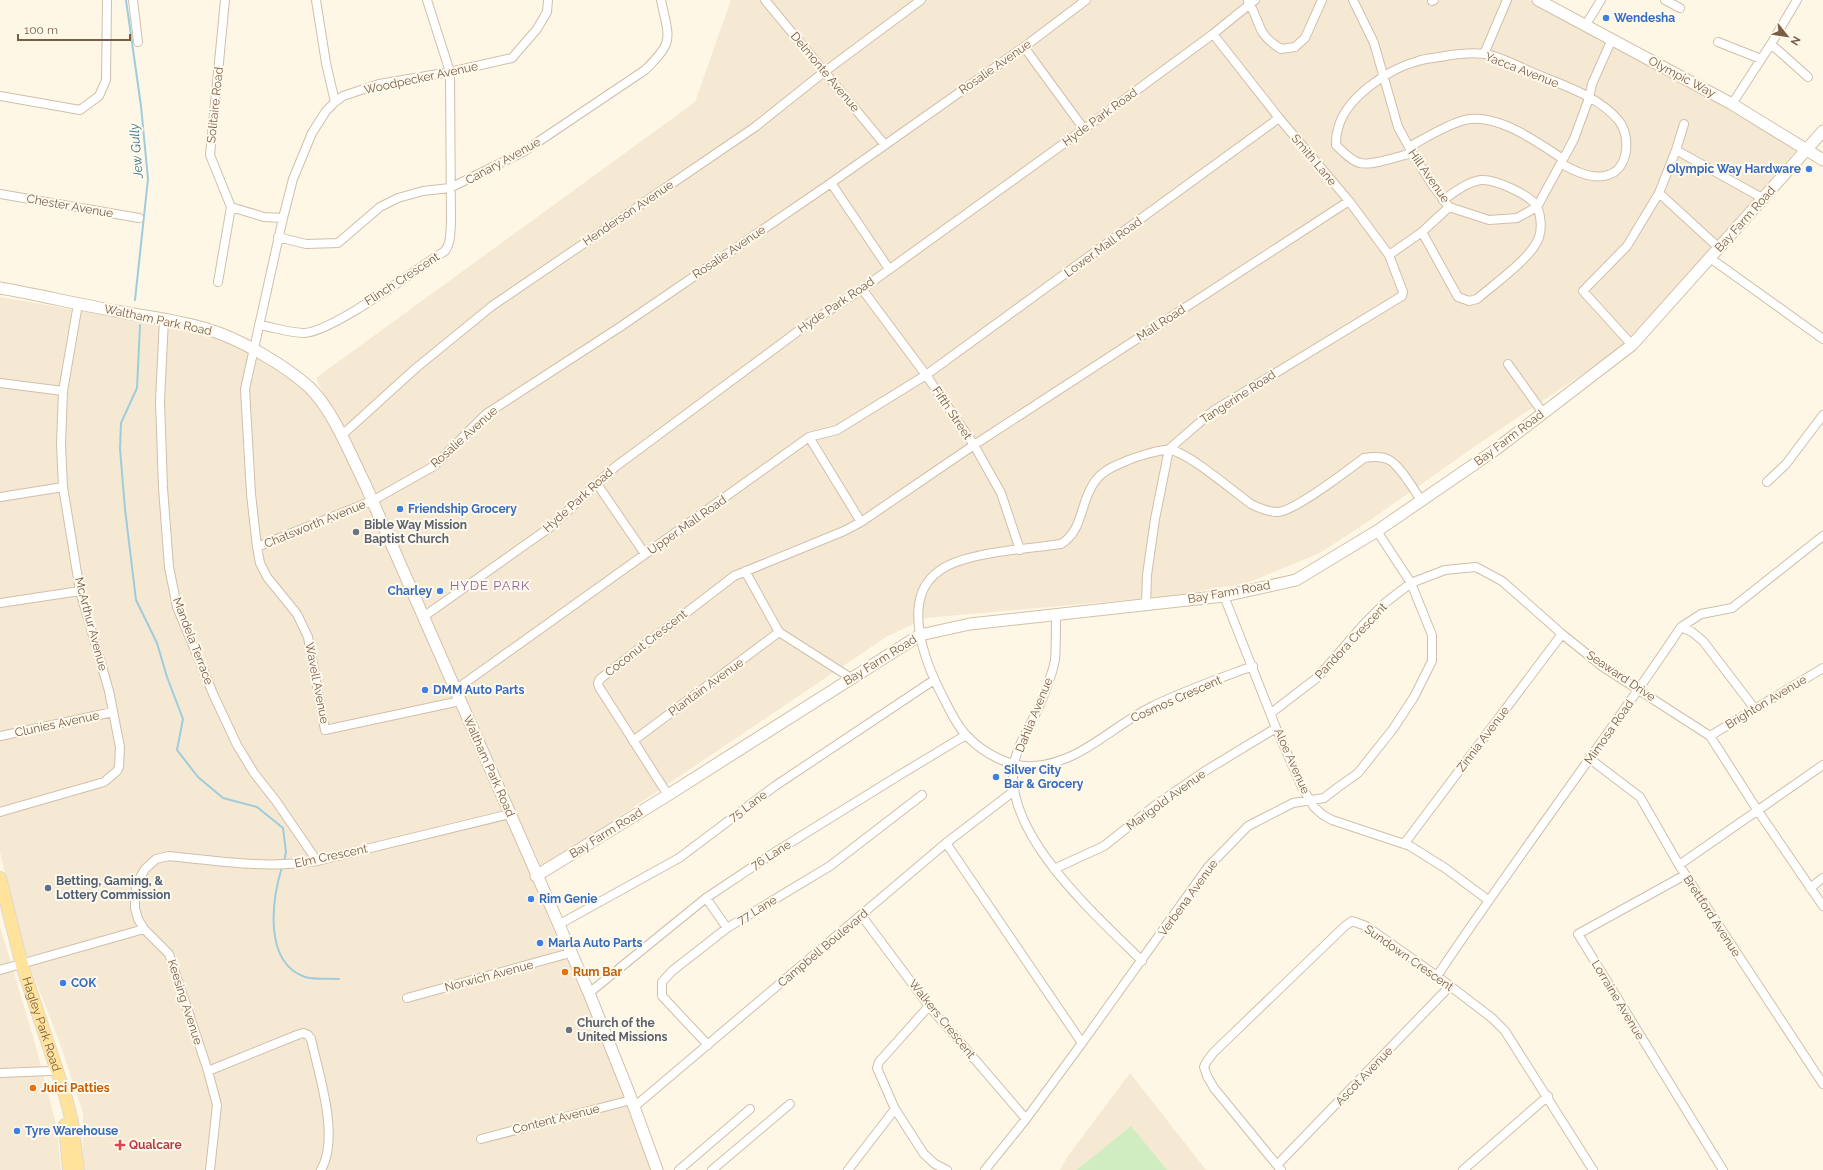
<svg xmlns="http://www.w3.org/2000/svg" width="1823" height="1170" viewBox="0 0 1823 1170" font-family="Raleway,sans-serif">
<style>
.residential{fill:#f6e9d3}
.pitch{fill:#d0edc2}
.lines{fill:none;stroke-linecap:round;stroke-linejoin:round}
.stream{stroke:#9eccdc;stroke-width:2}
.street-casing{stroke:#d0bfaa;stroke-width:10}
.secondary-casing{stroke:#d4c0a7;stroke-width:13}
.primary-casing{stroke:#dfd8d3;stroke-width:14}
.street{stroke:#fff;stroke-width:8}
.secondary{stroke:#fff;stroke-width:11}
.primary{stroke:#ffe39b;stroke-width:12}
.shop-dot{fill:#3f7fe0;stroke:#fffaed;stroke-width:1.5}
.worship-dot{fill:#6b7280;stroke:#fffaed;stroke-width:1.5}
.service-dot{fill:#5c6f8a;stroke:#fffaed;stroke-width:1.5}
.food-dot{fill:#e8710a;stroke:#fffaed;stroke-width:1.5}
.health-dot{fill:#e0444e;stroke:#fffaed;stroke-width:1.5}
.labels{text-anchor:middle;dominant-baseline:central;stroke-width:4;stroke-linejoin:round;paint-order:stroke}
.shop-label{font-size:12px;font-weight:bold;fill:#366cbe;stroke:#fffaed;text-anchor:start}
.street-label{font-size:12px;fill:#795e48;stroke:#fffaed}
.worship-label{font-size:12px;font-weight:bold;fill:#5b616d;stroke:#fffaed;text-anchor:start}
.service-label{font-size:12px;font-weight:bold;fill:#4e5e75;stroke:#fffaed;text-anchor:start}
.food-label{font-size:12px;font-weight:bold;fill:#c56008;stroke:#fffaed;text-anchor:start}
.health-label{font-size:12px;font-weight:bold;fill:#be3a42;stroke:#fffaed;text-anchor:start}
.water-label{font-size:13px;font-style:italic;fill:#407a8e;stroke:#fffaed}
.neighbourhood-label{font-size:13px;letter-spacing:1px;fill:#8f639d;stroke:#fffaed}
</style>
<rect width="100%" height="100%" fill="#fef7e5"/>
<path class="residential" d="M731,0h798l144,76 124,74 -174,197 -146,98 -108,76 -49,32 -73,30 -35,6 -31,6 -255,23 -40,19 -344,232 -226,-491 379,-276z
M0,297l220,38 93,58 62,116 210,485 68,176h-570v-57l-25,-75 -34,-86 -24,-100z
M0,926l36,121 21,81 4,42h-61z
M1130,1073l76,97h-146l8,-14z"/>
<path class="pitch" d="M1131,1126l36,44h-90z"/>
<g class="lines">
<path class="stream" d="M126,0l15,106 7,73 -13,121
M140,325l-3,63 -16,35 -1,26 5,60 11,91 21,43 10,34 16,42 -6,31 21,27 25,21 34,9 26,21 3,24 -2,9
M282,867c-10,33 -19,95 23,110 9,3 23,1 34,2"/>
<defs>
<path id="street" d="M133,0l5,42
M225,0l-15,155 21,52
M316,0l10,63 9,39
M765,0l120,145
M1353,0l21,43 24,84 11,20 22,36 18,24 40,13 28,-2 20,-11 37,-68 15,-41 3,-14 20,-45
M1665,0l15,8
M1248,1c14,23 7,32 33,48l14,-2 10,-9 17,-38
M1432,1l2,-1
M1585,26l16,-26
M1718,42l43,17
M1771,44l37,33
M1024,47l60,82
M1484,54l23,-54
M0,96l80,14 19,-14 7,-16 1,-80
M1732,104l39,-60 26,-44
M1409,147c16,-9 34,-20 52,-26 33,-11 76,21 102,38
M1676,150l88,49
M1412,153c-12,3 -40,13 -52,10 -9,-2 -18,-12 -24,-18 0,-5 0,-11 2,-16 7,-31 50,-60 80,-68 8,-3 18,-3 27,-5 12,-2 26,-4 39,-2 15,2 32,11 45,17 30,13 69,24 90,50 12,15 10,48 -11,54 -15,5 -34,-4 -46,-11
M831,183l58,86
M1659,193l60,55
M0,194l139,24
M231,207l33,10 19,1
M1422,232l36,65 11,4 8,-2c16,-14 56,-42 62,-62 3,-8 2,-22 -2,-30 -6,-12 -42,-28 -56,-27 -14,2 -26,12 -38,20
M278,237l28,7 32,-1 42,-36 18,-9 25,-7 27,-3 73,-36 122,-82c30,-29 24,-31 16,-70
M1389,255l33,-23 27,-25
M1710,258l113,81
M218,282l13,-75
M862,289l64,86 48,70 27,48 19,57
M164,319l-4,82 3,87 6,79 8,40 37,89 23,49 17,28 22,28 41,60
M259,325c14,2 31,8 45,8 29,-1 112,-64 141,-82 6,-8 5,-17 6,-28l-1,-151 -23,-72
M1632,345l-49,-54 44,-45 32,-53 17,-43 8,-26
M1508,364l35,49
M0,383l63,8
M341,436l75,-68 76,-62 263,-179 69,-55 97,-72
M809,437l52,85
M1767,482l19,-18 37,-49
M597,484l48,70
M0,497l63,-10
M1377,531l34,52 34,-13 31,-3 26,14 60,53 41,33 107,69 48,75 65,95
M257,547l115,-46 62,-35 52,-52 134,-87 211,-144 193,-136 62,-47
M745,571l34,61 72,46
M1224,596l52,132 26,59 12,20 9,8 9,5 78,26 35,22 43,32
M0,603l80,-12
M1146,605l1,-30 8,-56 14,-70 44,-38 189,-115 1,-4 -14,-37 -40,-54 -70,-83 -66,-84
M1056,614c0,15 0,31 -1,46 -2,12 -8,26 -12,37 -8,22 -25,45 -29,67 -12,70 84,153 128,197
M423,617l126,-89 66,-61 190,-141 57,-37 222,-160 129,-95 42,-34
M1681,627l11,5 11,9 52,68
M1253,666c-35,13 -70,25 -102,41 -40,20 -71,56 -117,59 -24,2 -51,-13 -67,-30 -10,-10 -17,-25 -23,-37 -18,-34 -45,-100 -5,-128 25,-19 89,-22 122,-27 20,-12 19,-35 29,-54 7,-16 19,-22 34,-28 8,-4 39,-14 47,-12 19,4 62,41 80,54 8,4 18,8 27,8 17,-1 70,-42 86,-54 7,-1 16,-2 23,1 12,4 26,30 34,41
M455,690l354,-253 28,-7 89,-55 353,-257
M460,701l-135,29 -17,-93 -11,-23 -30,-37 -7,-14 -3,-16 -6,-53 -6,-105 38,-171 10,-39 19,-46 14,-22 9,-9 8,-6 36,-12 71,-12 62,-14 25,-29 10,-17 1,-12
M0,736l113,-24
M1710,736l113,-68
M633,741l146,-109
M1590,759l50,38 39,68 144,219
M668,795l-69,-108 -1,-4 2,-4 134,-103 110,-45 17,-9 113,-77 375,-244
M0,812l104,-30 13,-11 2,-4 1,-20 -11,-56 -29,-100 -17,-104 -2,-43 2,-53 15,-87
M946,843l136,200
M1404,844l158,-210
M1679,865l144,-100
M1054,869l50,-23 53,-42 48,-33 71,-43
M1685,875l-107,59 145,236
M1810,888l13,-10
M706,898l21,30
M861,915l68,91 97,113
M558,925l121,-67 96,-72 159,-106
M0,970l144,-41
M1437,976c79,-118 165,-231 244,-349l20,-13 31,-6 91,-72
M589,993l117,-95 66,-44 126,-78 68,-41
M407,998l163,-45
M929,1006l-50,56 -2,6 18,41 29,45 11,10 12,6
M708,1045l-46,-49v-14l10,-11 55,-43 103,-62 92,-71
M208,1071l89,-36 6,-2 5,2 3,4c8,36 29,98 10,131
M0,1073l51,-2
M634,1107l312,-264 68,-52
M481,1139l150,-39
M1277,1165l173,-179
M210,1170l7,-65 -9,-34 -39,-117 -25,-25 -6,-10 -3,-11v-14l3,-13 7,-12 11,-10 13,-3c49,5 99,13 148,5l193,-47
M679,1170l71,-61
M712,1170l78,-66
M848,1170l47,-61
M985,1170l41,-51 56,-76 126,-176 40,-41 45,-23 31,-5 13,-10 21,-15 35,-44 21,-32 18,-36v-26l-21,-52 -26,20 -22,22 -45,52 -47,36
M1281,1170l-67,-82 -7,-12 -3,-9 3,-6 7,-9 131,-126 7,-5 14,5 71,50 55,42 13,13 88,139
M1463,1170l85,-74"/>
<path id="secondary" d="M1538,0l194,104 91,56
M0,288c39,7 77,16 116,23 31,6 64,9 94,19 30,9 76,36 99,57 24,23 41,67 56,97l224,509 40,100 28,77
M536,876l132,-81 252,-160 50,-11 254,-28 72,-16 81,-49 118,-81 137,-105 191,-214"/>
<g id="primary">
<path id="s1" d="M0,878l22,87 44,133 6,24 6,48"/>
<path d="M65,1125l4,45"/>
</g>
</defs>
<use href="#street" class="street-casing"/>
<use href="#secondary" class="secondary-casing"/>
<use href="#primary" class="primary-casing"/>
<use href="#street" class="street"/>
<use href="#secondary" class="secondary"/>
<use href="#primary" class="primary"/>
</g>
<g class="shop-dot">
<circle cx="1606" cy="18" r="4"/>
<circle cx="1809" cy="169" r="4"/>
<circle cx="400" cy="509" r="4"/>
<circle cx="440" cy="591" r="4"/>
<circle cx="425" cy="690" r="4"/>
<circle cx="996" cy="777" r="4"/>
<circle cx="531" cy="899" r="4"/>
<circle cx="540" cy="943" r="4"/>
<circle cx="63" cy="983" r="4"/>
<circle cx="17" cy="1131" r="4"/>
</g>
<g class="worship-dot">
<circle cx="356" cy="532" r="4"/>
<circle cx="569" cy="1030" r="4"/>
</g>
<circle class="service-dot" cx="48" cy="888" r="4"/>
<g class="food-dot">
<circle cx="565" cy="972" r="4"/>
<circle cx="33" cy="1088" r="4"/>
</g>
<path class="health-dot" d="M118 1139h4v4h4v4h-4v4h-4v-4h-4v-4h4z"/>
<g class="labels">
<g class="shop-label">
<text x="1614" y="18">Wendesha</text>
<text x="1801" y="169" text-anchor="end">Olympic Way Hardware</text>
<text x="408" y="509">Friendship Grocery</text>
<text x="432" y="591" text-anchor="end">Charley</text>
<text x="433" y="690">DMM Auto Parts</text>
<text x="1004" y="770">Silver City<tspan x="1004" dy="14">Bar &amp; Grocery</tspan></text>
<text x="539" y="899">Rim Genie</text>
<text x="548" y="943">Marla Auto Parts</text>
<text x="71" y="983">COK</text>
<text x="25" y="1131">Tyre Warehouse</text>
</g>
<g class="street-label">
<text transform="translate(995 67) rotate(-35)">Rosalie Avenue</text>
<text transform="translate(1522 70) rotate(21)">Yacca Avenue</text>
<text transform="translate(825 72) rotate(50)">Delmonte Avenue</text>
<text transform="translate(1682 77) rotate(28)">Olympic Way</text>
<text transform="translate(421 78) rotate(-12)">Woodpecker Avenue</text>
<text transform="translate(215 105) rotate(-84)">Solitaire Road</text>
<text transform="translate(1100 117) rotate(-36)">Hyde Park Road</text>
<text transform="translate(1314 160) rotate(50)">Smith Lane</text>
<text transform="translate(503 161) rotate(-29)">Canary Avenue</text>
<text transform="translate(1429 176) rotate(55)">Hill Avenue</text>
<text transform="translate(70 206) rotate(10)">Chester Avenue</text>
<text transform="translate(628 213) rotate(-34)">Henderson Avenue</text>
<text transform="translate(1745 219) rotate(-48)">Bay Farm Road</text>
<text transform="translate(1103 247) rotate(-36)">Lower Mall Road</text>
<text transform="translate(729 252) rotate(-34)">Rosalie Avenue</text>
<text transform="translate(402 279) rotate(-33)">Flinch Crescent</text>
<text transform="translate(836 305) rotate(-34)">Hyde Park Road</text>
<text transform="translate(158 320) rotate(12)">Waltham Park Road</text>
<text transform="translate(1161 323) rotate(-33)">Mall Road</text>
<text transform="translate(1238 397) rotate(-33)">Tangerine Road</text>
<text transform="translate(952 413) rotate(56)">Fifth Street</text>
<text transform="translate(464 437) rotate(-42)">Rosalie Avenue</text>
<text transform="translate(1509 438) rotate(-37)">Bay Farm Road</text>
<text transform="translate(578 500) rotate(-42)">Hyde Park Road</text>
<text transform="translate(315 524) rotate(-22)">Chatsworth Avenue</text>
<text transform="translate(687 525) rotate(-35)">Upper Mall Road</text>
<text transform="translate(1229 592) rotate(-10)">Bay Farm Road</text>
<text transform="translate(91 624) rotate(75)">McArthur Avenue</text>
<text transform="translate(193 641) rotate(69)">Mandela Terrace</text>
<text transform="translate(1351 641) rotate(-47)">Pandora Crescent</text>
<text transform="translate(646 643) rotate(-38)">Coconut Crescent</text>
<text transform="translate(880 660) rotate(-32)">Bay Farm Road</text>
<text transform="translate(1621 676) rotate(34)">Seaward Drive</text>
<text transform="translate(317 683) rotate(79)">Wavell Avenue</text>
<text transform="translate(706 687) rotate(-36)">Plantain Avenue</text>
<text transform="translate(1176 699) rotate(-24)">Cosmos Crescent</text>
<text transform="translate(1766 702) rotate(-31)">Brighton Avenue</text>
<text transform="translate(1034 715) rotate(-68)">Dahlia Avenue</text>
<text transform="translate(57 724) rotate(-12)">Clunies Avenue</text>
<text transform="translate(1609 732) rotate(-55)">Mimosa Road</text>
<text transform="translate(1483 739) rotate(-53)">Zinnia Avenue</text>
<text transform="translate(1292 761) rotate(66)">Aloe Avenue</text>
<text transform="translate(489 766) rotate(66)">Waltham Park Road</text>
<text transform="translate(1166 800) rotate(-36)">Marigold Avenue</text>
<text transform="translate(748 806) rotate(-36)">75 Lane</text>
<text transform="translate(606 833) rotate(-32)">Bay Farm Road</text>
<text transform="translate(771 855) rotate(-32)">76 Lane</text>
<text transform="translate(331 856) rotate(-12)">Elm Crescent</text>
<text transform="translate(1188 898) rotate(-54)">Verbena Avenue</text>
<text transform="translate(757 910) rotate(-31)">77 Lane</text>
<text transform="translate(1712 916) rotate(57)">Brettford Avenue</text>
<text transform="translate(823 948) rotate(-40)">Campbell Boulevard</text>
<text transform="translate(1409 958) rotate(35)">Sundown Crescent</text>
<text transform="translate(489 976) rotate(-15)">Norwich Avenue</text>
<text transform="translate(1618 1000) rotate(59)">Lorraine Avenue</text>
<text transform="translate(185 1002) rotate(72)">Keesing Avenue</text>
<text transform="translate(942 1019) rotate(51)">Walkers Crescent</text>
<text stroke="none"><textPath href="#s1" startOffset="152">Hagley Park Road</textPath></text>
<text transform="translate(1364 1076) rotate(-46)">Ascot Avenue</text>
<text transform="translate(556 1119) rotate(-14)">Content Avenue</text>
</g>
<g class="worship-label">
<text x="364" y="525">Bible Way Mission<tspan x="364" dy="14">Baptist Church</tspan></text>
<text x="577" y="1023">Church of the<tspan x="577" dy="14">United Missions</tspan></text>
</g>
<g class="service-label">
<text x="56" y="881">Betting, Gaming, &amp;<tspan x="56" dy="14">Lottery Commission</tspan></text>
</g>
<g class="food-label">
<text x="573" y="972">Rum Bar</text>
<text x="41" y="1088">Juici Patties</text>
</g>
<g class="health-label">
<text x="129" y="1145">Qualcare</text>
</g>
<g class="water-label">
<text transform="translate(136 151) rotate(-95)">Jew Gully</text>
</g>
<g class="neighbourhood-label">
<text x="490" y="585">HYDE PARK</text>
</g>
</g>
<g transform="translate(1787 36) rotate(120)" stroke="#fffaed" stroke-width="3" paint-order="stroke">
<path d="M0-3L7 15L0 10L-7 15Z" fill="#795e48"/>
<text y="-6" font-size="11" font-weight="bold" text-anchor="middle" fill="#795e48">N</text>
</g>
<path d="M18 34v6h112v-6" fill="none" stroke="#795e48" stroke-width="2"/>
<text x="24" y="34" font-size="12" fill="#795e48" stroke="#fffaed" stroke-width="3" paint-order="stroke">100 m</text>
</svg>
